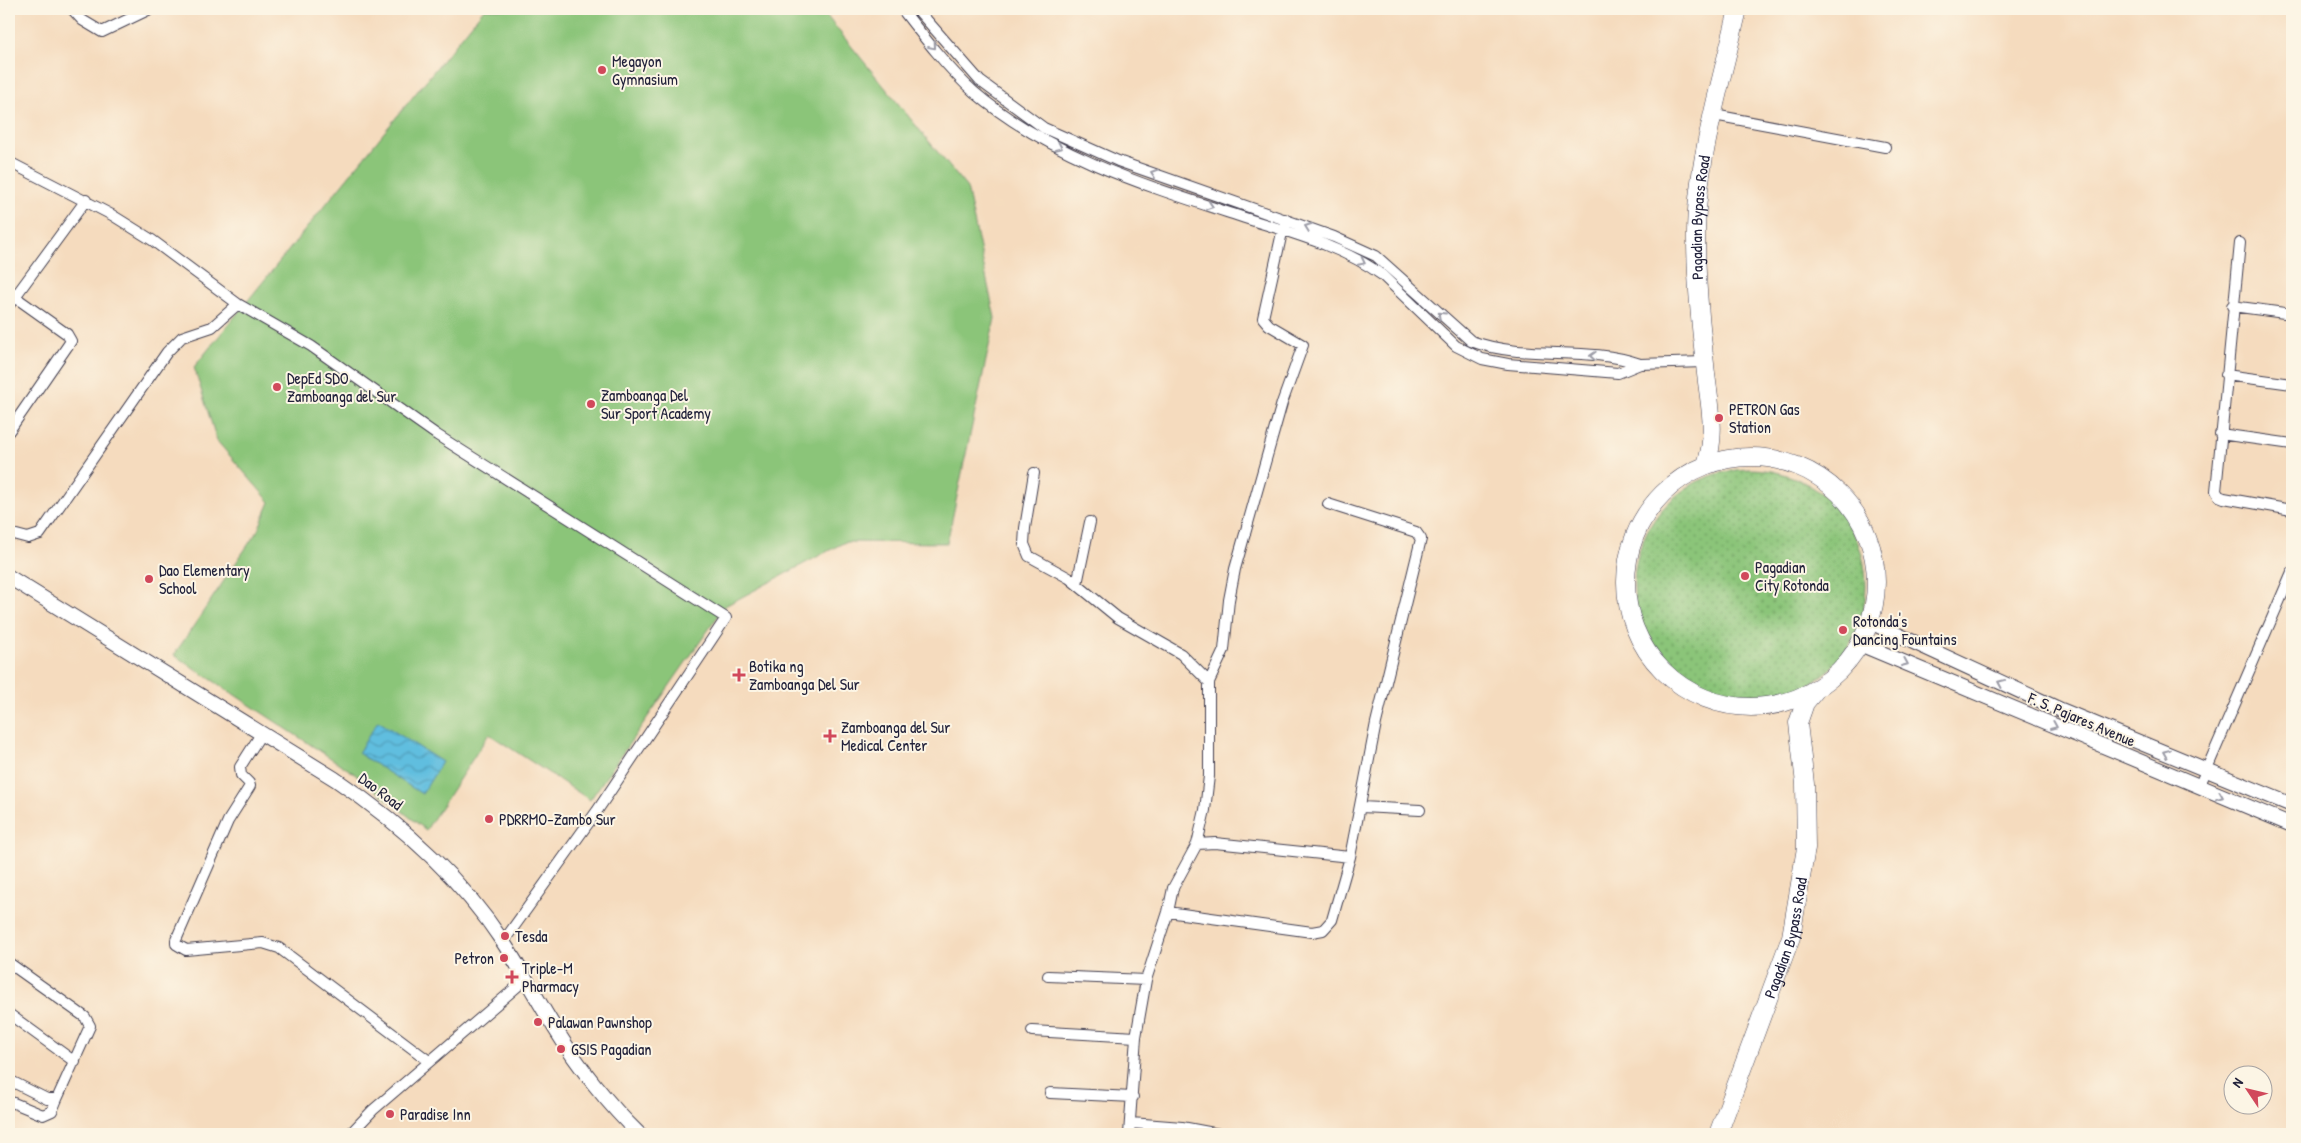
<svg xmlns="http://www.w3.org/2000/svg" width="2301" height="1143" viewBox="0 0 2301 1143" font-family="'Patrick Hand',sans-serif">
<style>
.grass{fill:url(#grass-dots);stroke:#56745a}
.pitch{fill:#8bc579;stroke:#56745a}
.water{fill:url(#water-waves);stroke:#41708d}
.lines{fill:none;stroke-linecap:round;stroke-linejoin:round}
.street-casing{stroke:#423e4f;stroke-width:12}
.secondary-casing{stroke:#423e4f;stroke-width:16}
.highway-casing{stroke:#423e4f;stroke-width:19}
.street{stroke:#fff;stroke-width:10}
.secondary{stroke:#fff;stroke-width:14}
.highway{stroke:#fff;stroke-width:18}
.oneway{stroke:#9c9ca7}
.poi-dot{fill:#d1495b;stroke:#fcf5e5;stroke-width:2}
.labels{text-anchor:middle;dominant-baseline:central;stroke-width:4;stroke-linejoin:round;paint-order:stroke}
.poi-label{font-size:16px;fill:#22223b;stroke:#fcf5e5;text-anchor:start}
.street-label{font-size:16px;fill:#22223b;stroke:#fcf5e5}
</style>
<defs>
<pattern id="grass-dots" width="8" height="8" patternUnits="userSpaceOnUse" patternTransform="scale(1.25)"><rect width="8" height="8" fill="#8bc579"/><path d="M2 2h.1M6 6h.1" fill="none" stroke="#71a064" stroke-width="1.8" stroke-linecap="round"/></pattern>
<pattern id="water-waves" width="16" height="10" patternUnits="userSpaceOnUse" patternTransform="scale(1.25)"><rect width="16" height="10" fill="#60bedf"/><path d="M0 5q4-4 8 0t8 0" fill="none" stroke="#4f9ab6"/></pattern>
</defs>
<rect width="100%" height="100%" fill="#fcf5e5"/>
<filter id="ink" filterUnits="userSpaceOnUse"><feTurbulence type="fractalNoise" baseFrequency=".02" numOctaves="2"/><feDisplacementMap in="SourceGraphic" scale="10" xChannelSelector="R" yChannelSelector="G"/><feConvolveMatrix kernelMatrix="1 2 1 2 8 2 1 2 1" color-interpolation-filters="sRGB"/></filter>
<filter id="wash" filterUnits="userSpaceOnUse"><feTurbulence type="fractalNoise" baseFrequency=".0096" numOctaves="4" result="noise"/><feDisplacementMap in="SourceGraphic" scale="20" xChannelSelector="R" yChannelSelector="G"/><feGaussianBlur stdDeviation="1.12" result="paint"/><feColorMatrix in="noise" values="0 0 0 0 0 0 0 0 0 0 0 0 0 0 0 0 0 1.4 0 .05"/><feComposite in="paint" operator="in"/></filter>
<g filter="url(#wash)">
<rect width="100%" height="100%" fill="#f5dbbe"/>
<path class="grass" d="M1634 585a116 116 0 1 1 232 0a116 116 0 1 1-232 0Z"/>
<path class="pitch" d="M484,9h337l146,179 28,130 -48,225 -102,-1 -120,64 -135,194 -101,-66 -63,96 -74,-58 -178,-117 84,-125 12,-28 -53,-61 -23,-74z"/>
<path class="water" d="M378,721l64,41 -20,32 -64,-41z"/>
</g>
<g filter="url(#ink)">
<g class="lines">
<defs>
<path id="street" d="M72,9l10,11 20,12 48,-23
M902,9c20,26 47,61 72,83 75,64 173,94 265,124 48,16 102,29 143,59l74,71 26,13 26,5 110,9 22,-9 64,-2
M917,9l63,72 64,47 74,33 216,76 42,19 95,85c54,20 115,4 169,23
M1714,115l171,32
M9,162l103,53 40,25 86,64 73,42 126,89 289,183 -129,193 -94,131
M2240,243l-24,248 3,5 5,2 68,12
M9,305l77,-105
M2232,306l60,8
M2226,375l66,9
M9,431l62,-90 -4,-7 -52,-37
M2220,434l72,10
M1034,473l-9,55 -1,16 5,12 40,22 49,40 63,36 28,28
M9,533l19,5 12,-4 127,-182 15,-15 30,-10 26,-23
M1077,584l13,-62
M261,734l-21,33 1,8 8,8 1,3 -22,35 -52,119v4l10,6 77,-7 16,5 150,113
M2199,787l93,-215
M1361,807l59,3
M1197,844l18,-1 135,14
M1168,912l144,20 11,-2 9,-10 18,-63 26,-134 45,-184 -5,-7 -88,-28
M9,963l76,54 5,9 -33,73h-10l-38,-19
M1048,976l98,4
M9,1014l66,48
M1032,1031l104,6
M1050,1093l83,4
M9,1101l34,14 9,-4 5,-12
M1131,1123l51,4 37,7
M350,1134l23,-24 153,-131
M1129,1134l7,-97 10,-57 22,-68 5,-24 24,-44 8,-34 4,-34v-94l15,-32 5,-50 6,-31 47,-166 21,-58 -34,-20 -6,-7 22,-99"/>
<path id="secondary" d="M9,577l326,202c65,44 125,98 168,163 19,29 35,59 53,88 22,36 53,75 83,104
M1870,622l191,88 231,95
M1860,644l432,181"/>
<g id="highway">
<circle cx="1751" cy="582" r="125"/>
<path id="s1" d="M1706,465c12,-35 2,-65 -1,-101 -5,-42 -9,-86 -9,-128 0,-74 26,-156 42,-227"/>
<path id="s2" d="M1718,1134l73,-197 15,-89 -1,-64 -7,-61 7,-20 10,-12"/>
</g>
</defs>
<use href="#street" class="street-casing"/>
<use href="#secondary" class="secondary-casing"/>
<use href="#highway" class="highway-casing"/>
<use href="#street" class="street"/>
<use href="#secondary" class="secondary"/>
<use href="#highway" class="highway"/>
</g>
<defs><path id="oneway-chevron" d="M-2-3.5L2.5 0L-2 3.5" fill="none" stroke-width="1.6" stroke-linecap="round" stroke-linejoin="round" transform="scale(1.25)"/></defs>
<g class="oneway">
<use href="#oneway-chevron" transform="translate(933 46) rotate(49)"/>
<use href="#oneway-chevron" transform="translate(1059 147) rotate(24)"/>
<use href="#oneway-chevron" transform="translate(1154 173) rotate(-161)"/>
<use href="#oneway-chevron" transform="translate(1210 206) rotate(18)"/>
<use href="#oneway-chevron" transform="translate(1308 227) rotate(-160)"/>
<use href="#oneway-chevron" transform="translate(1362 262) rotate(26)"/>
<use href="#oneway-chevron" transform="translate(1441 315) rotate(-136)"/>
<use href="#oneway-chevron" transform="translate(1593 356) rotate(-177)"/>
<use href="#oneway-chevron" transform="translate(1905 663) rotate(23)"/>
<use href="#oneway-chevron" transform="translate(2001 683) rotate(-156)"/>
<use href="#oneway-chevron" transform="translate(2054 726) rotate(23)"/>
<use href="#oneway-chevron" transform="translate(2166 753) rotate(-158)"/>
<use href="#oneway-chevron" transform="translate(2220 796) rotate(22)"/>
</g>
</g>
<g class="poi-dot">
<circle cx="602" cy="70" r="5"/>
<circle cx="277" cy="387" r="5"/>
<circle cx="591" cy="404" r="5"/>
<circle cx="1719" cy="418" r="5"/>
<circle cx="1745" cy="576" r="5"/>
<circle cx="149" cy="579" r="5"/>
<circle cx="1843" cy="630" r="5"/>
<path d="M736.5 667.5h5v5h5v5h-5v5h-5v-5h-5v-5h5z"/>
<path d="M827.5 728.5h5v5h5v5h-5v5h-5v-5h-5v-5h5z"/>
<circle cx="489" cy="819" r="5"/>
<circle cx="505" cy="936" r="5"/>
<circle cx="504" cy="958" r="5"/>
<path d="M509.5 969.5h5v5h5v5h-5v5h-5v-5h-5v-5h5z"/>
<circle cx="538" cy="1022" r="5"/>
<circle cx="561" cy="1049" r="5"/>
<circle cx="390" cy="1114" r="5"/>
</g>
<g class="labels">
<g class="poi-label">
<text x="612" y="61">Megayon<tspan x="612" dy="18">Gymnasium</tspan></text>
<text x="287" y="378">DepEd SDO<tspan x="287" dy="18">Zamboanga del Sur</tspan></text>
<text x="601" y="395">Zamboanga Del<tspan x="601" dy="18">Sur Sport Academy</tspan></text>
<text x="1729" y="409">PETRON Gas<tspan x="1729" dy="18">Station</tspan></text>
<text x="1755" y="567">Pagadian<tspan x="1755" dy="18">City Rotonda</tspan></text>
<text x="159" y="570">Dao Elementary<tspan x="159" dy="18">School</tspan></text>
<text x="1853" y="621">Rotonda's<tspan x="1853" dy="18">Dancing Fountains</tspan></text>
<text x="749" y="666">Botika ng<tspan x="749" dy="18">Zamboanga Del Sur</tspan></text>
<text x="841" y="727">Zamboanga del Sur<tspan x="841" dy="18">Medical Center</tspan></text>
<text x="499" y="819">PDRRMO-Zambo Sur</text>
<text x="515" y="936">Tesda</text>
<text x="494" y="958" text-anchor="end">Petron</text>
<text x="522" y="968">Triple-M<tspan x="522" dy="18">Pharmacy</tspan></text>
<text x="548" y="1022">Palawan Pawnshop</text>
<text x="571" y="1049">GSIS Pagadian</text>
<text x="400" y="1114">Paradise Inn</text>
</g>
<g class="street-label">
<text stroke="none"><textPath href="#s1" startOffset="249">Pagadian Bypass Road</textPath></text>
<text transform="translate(2082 719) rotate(23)">F. S. Pajares Avenue</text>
<text transform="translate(381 791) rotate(37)">Dao Road</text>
<text stroke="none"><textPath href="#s2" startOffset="208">Pagadian Bypass Road</textPath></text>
</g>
</g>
<rect width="2301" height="1143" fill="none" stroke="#fcf5e5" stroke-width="30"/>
<g transform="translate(2248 1090) rotate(305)"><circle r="24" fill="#fcf5e5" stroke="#a5a1a1"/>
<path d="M0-4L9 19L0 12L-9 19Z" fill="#d1495b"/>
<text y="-8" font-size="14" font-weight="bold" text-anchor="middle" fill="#22223b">N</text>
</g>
</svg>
